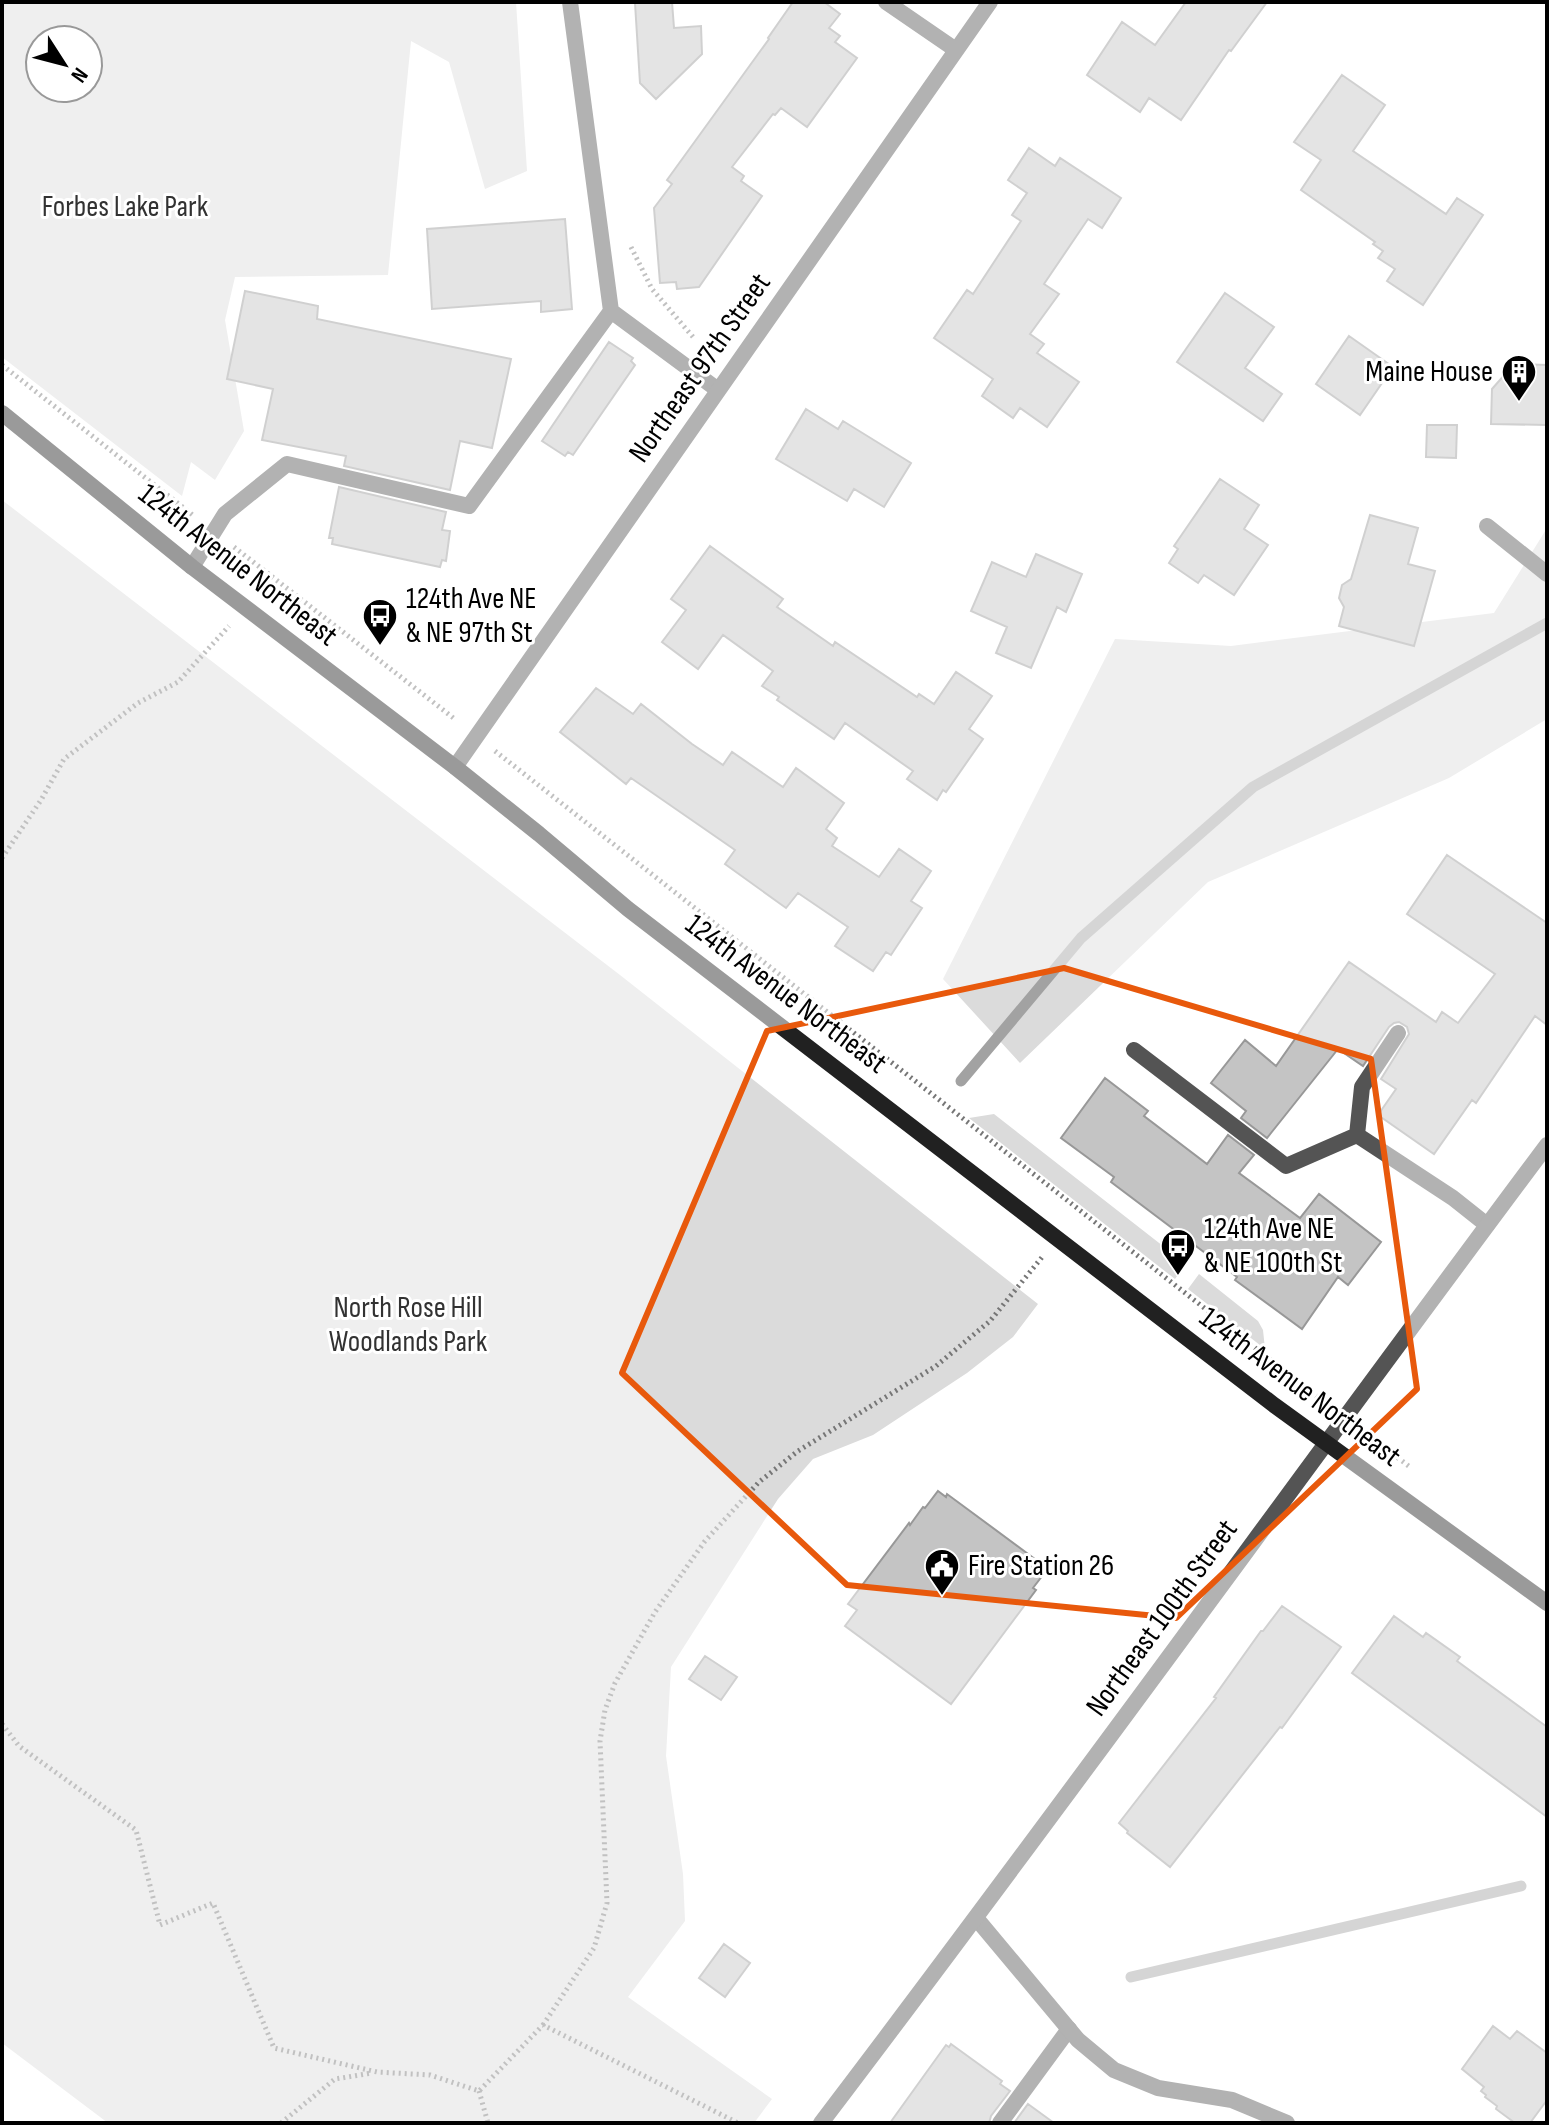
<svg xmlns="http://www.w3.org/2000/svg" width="1549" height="2125" viewBox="0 0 1549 2125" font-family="'Sofia Sans Condensed',sans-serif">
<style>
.green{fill:#dbdbdb;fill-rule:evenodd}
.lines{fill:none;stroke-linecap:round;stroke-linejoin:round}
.stream{stroke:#a2a2a2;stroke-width:11}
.building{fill:#c4c4c4;stroke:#989898;stroke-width:2}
.path{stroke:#767676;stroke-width:5;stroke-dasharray:2 4;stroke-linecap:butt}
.service{stroke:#545454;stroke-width:16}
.minor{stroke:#545454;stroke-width:16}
.tertiary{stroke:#545454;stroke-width:16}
.secondary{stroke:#212121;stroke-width:16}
.marked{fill:none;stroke:#e8590c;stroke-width:6;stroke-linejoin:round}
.labels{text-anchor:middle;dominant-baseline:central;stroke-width:6;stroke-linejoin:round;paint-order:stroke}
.park-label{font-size:30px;fill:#323232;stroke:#fff}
.street-label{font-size:30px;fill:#000;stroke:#fff}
.poi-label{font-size:30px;fill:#000;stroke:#fff;text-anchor:start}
</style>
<rect width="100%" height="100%" fill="#fff"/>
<path class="green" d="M2,2h514l11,169 -42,18 -36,-127 -38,-21 -23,234 -153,2 -10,43 19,111 -29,49 -24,-18 -9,34 -180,-139zM40,40h48v48h-48z
M2,500l618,475 418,329 -25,33 -46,36 -94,62 -60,24 -35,40 -107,168 -5,89 17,118 2,47 -57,76 144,102 -18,24h-646l-106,-80z
M1547,528v191l-98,59 -241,104 -188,181 -77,-84 172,-340 116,7 263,-33z
M994,1114l192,150 -11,15 -206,-161z
M1199,1274l59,47 5,9 2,19 -77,-60z"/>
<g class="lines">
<path class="stream" d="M961,1081l120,-143 172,-151 294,-164
M1131,1977l390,-91"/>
</g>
<path class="building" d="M672,2l2,26 27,-2 1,28 -46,45 -16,-16 -5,-80z
M793,2h31l16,12 -11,14 11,8 -5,6 22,16 -50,69 -26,-19 -6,7 -2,-1 -41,53 12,9 -3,5 21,15 -63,91 -22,2 -1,-7 -16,1 -6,-75 18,-24 -5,-4 102,-141 -1,-1z
M1186,2h81l-36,49 -2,-1 -48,70 -32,-22 -9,14 -53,-37 35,-53 33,23z
M1342,75l43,30 -32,46 93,63 11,-16 26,17 -60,90 -36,-24 8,-12 -17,-11 5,-7 -10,-7 2,-2 -74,-52 20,-30 -27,-18z
M1029,148l26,18 5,-8 61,40 -19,30 -14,-9 -44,65 15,10 -29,40 14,10 -7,9 42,29 -32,45 -27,-19 -7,10 -31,-22 11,-17 -59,-41 33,-48 6,4 48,-73 -9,-6 15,-22 -19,-13z
M565,219l7,90 -31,3v-11l-109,8 -5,-80z
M245,291l73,15 -1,13 194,40 -19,89 -32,-7 -10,49 -106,-24 2,-10 -84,-16 11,-51 -46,-10z
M1225,293l49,34 -29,41 37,26 -19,27 -86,-59z
M1349,336l44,31 -33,48 -44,-31z
M609,342l24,16 -2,3 4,4 -62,90 -5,-3 -3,4 -23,-15z
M1514,364l33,1v60l-56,-1 1,-35z
M806,409l32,20 5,-8 68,42 -27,44 -30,-18 -7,12 -71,-42z
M1427,425h30l-1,33 -30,-1z
M1220,479l39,26 -15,24 24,16 -34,50 -30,-20 -6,8 -29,-20 9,-14 -4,-3z
M339,487l107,25 -4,18 8,1 -4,30 -4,-1 -2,7 -108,-23 1,-6h-4z
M1370,515l48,13 -10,36 27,7 -21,75 -75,-20 5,-19 -5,-9 3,-13 9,-6z
M710,546l73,53 -6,8 56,39 2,-4 82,55 2,-3 15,10 22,-32 36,24 -23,33 14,10 -37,53 -3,-2 -6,10 -30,-21 6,-8 -68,-48 -11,16 -57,-39 2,-3 -17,-11 11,-15 -50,-36 -25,34 -36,-27 24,-32 -15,-11z
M1036,554l46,20 -16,38 -9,-5 -26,61 -35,-15 11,-26 -36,-16 21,-49 34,15z
M596,688l37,26 8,-10 51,40 31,21 9,-13 51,35 13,-19 48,35 -18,26 11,9 -5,8 47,31 20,-28 32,22 -20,30 11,7 -31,47 -5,-3 -13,19 -38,-25 13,-19 -50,-34 -12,15 -61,-44 10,-14 -104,-72 -5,6 -66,-52z
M1447,855l100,68v102l-12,-9 -59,87 -4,-3 -38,54 -56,-39 18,-26 -15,-10 28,-45 -2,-7 -8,-5 -5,1 -5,4 -26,39 -25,-17 -71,89 -26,-20 5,-7 -35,-28 34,-43 31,26 73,-104 87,60 6,-10 16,11 37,-49 -88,-60z
M1105,1078l43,33 -4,5 63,48 21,-29 26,20 -15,18 61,45 19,-24 62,48 -33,43 -10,-8 -36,52 -67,-49 2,-3 -126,-95 3,-5 -53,-39z
M938,1491l8,6 1,-3 92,68 -2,2 9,7 -13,17 3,2 -85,114 -106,-78 12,-16 -9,-6 61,-81 1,2 13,-18 2,1z
M1282,1606l59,41 -59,81 -2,-1 -110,140 -43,-34 1,-2 -9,-8 97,-125 -2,-1 47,-66h2z
M1394,1616l29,21 3,-4 34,24 -3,4 90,66v90l-195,-144z
M705,1656l32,21 -16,23 -32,-21z
M724,1944l26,19 -25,34 -26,-19z
M1493,2026l17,13 7,-8 30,22v47l-17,23h-15l-19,-14 1,-3 -12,-9 1,-2 -5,-4 3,-4 -22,-18z
M951,2044l51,37 -2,3 10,7 -19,25 -2,7h-99l56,-78 3,2z
M1028,2104l26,19h-40z"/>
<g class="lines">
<path class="path" d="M631,247l21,42 41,48
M2,365l192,151
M234,547l222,173
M495,751l829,651
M2,858l39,-58 23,-41 74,-56 40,-21 51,-56
M1364,1432l46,35
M2,1724l17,22 117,84 24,95 53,-22 61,145 103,24 53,3 49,16 64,-66 195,98
M543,2025l51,-77 13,-45 -7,-162 5,-31 10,-27 40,-71 50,-71 54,-59 39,-31 138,-85 54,-45 53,-65
M479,2091l9,32
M281,2123l54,-44 37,-6"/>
<path class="service" d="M611,311l107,79
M1487,526l60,48
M192,567l33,-53 62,-50 182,42 142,-195 -41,-309
M1134,1050l152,116 71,-31 96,63 34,27
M1357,1135l5,-48 36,-54
M1000,2123l69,-94"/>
<path class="minor" d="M886,2l70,48
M455,767l535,-765
M976,1918l102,122 36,30 44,18 74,12 55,23"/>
<path class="tertiary" d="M821,2123c246,-323 483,-653 726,-978"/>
<path class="secondary" d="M2,413l190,154 263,200 84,67 89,75 646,496 273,198"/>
</g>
<path d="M0 0H1549V2125H0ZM1064,968l307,91 46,330 -241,229 -329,-33 -225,-212 145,-342z" fill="#fff" fill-opacity=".55" fill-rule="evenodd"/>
<path class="marked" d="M1064,968l307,91 46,330 -241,229 -329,-33 -225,-212 145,-342z"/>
<defs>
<symbol id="building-pin" viewBox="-11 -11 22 30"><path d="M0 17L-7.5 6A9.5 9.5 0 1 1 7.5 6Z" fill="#000" stroke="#fff"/><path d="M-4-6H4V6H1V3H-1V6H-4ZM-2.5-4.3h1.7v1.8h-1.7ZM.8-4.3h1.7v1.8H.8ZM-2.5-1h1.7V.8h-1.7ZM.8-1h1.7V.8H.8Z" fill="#fff"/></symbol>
<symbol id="bus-pin" viewBox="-11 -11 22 30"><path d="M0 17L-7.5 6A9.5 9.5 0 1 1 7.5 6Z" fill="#000" stroke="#fff"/><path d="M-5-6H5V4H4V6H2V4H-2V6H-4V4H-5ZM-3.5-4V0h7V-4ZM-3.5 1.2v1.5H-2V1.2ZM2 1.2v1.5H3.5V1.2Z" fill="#fff"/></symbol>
<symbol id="civic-pin" viewBox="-11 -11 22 30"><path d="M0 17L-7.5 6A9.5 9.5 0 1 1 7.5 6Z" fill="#000" stroke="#fff"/><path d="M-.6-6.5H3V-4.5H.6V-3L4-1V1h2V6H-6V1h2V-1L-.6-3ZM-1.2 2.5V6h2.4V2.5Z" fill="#fff"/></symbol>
</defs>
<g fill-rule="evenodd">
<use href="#building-pin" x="1499" y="352" width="40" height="54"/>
<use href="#bus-pin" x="360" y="596" width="40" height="54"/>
<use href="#bus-pin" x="1158" y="1226" width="40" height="54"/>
<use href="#civic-pin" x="922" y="1546" width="40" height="54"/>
</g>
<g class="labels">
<g class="park-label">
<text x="125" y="207">Forbes Lake Park</text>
<text x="408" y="1308">North Rose Hill<tspan x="408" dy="34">Woodlands Park</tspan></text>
</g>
<g class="street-label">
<text transform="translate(700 368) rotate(-55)">Northeast 97th Street</text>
<text transform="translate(238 565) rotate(38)">124th Avenue Northeast</text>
<text transform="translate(786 994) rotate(37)">124th Avenue Northeast</text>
<text transform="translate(1300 1387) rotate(37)">124th Avenue Northeast</text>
<text transform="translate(1162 1618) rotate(-54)">Northeast 100th Street</text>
</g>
<g class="poi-label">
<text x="1493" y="372" text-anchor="end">Maine House</text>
<text x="406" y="599">124th Ave NE<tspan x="406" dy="34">&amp; NE 97th St</tspan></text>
<text x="1204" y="1229">124th Ave NE<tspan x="1204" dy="34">&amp; NE 100th St</tspan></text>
<text x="968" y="1566">Fire Station 26</text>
</g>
</g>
<rect width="1549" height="2125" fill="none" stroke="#000000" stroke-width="8"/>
<g transform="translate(64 64) rotate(126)"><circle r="38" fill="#ffffff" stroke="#999999" stroke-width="2"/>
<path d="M0-6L14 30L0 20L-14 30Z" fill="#000000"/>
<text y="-12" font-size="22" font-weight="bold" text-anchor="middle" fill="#000000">N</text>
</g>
</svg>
